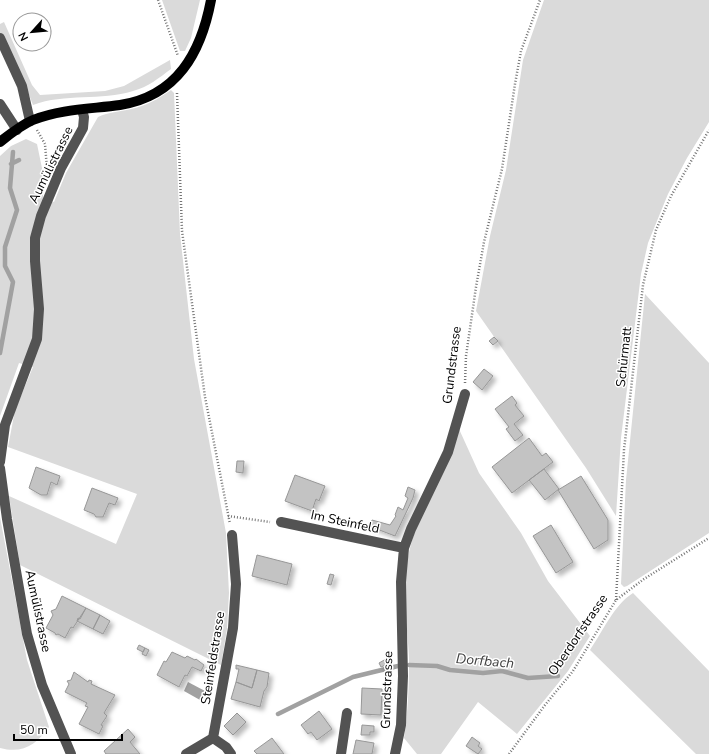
<svg xmlns="http://www.w3.org/2000/svg" width="709" height="754" viewBox="0 0 709 754" font-family="'Nunito Sans',sans-serif">
<style>
.green{fill:#dadada}
.water{fill:#a1a1a1}
.lines{fill:none;stroke-linecap:round;stroke-linejoin:round}
.stream{stroke:#a1a1a1;stroke-width:4.5}
.building{fill:#c3c3c3;stroke:#979797;filter:url(#shadow)}
.path{stroke:#757575;stroke-width:2.5;stroke-dasharray:1 2;stroke-linecap:butt}
.minor{stroke:#535353;stroke-width:10}
.major{stroke:#000;stroke-width:10}
.labels{text-anchor:middle;dominant-baseline:central;stroke-width:3;stroke-linejoin:round;paint-order:stroke}
.street-label{font-size:13px;fill:#000;stroke:#fff}
.water-label{font-size:14px;font-style:italic;fill:#424242;stroke:#fff}
</style>
<defs>
<filter id="shadow"><feDropShadow dx="3.5" dy="3.5" stdDeviation="2" flood-color="#0004"/></filter>
</defs>
<rect width="100%" height="100%" fill="#fff"/>
<path class="green" d="M162,0h38l-9,38 -6,13h-5z
M544,0h165v122l-22,36 -19,36 -20,49 -7,31 -20,164 -5,78 -30,-48 -110,-157 14,-75 16,-66 17,-110z
M4,22l28,63 8,10 65,-4 19,-5 46,-26 1,9c-12,9 -23,18 -38,22 -32,10 -68,2 -100,14l-7,-18 -26,-54v-9z
M171,90l3,3 6,141 14,125 32,174 3,60 -2,36 -6,36 -201,-100 -11,-69 107,48 21,-50 -129,-47 7,-37 18,-43 -14,-4 -19,53v-260l11,-10 15,-7 11,5 6,29v26l11,3 12,-29 32,-56c11,-5 21,-5 33,-8 15,-3 27,-10 40,-19z
M645,294l64,69v170l-82,53 -3,1 -3,-3 5,-104z
M459,429l20,44 42,60 27,48 42,55 -22,35 -51,63 -39,-32 -37,52h-24l-13,-16c4,-25 5,-53 5,-79 -1,-30 -7,-61 -3,-91 7,-48 34,-94 53,-139z
M0,517l27,143 22,67c-13,18 -26,27 -49,21z
M633,593l76,78v83h-13l-106,-104c13,-19 24,-45 43,-57z"/>
<path class="water" d="M188,682l17,9 -5,9 -16,-9z"/>
<g class="lines">
<path class="stream" d="M11,164l8,-4
M0,353l13,-71 -8,-16v-19l12,-37 -7,-22 3,-36
M409,665l28,1 13,4 33,3 19,-2 26,7 30,-2
M278,714l75,-37 45,-11"/>
</g>
<path class="building" d="M494,337l4,4 -5,4 -4,-4z
M484,369l9,7 -11,14 -9,-8z
M512,396l5,7 -2,2 9,11 -10,8 9,11 -8,6 -9,-12 3,-2 -14,-18z
M529,438l13,18 4,-3 7,9 -41,31 -20,-26z
M237,461h7l-1,12 -7,-1z
M36,467l24,9 -3,9 -6,-3 -4,13h-6l-12,-7z
M544,469l15,20 -14,11 -16,-20z
M295,475l30,11 -6,15 -3,-2 -4,12 -27,-10z
M581,476l27,44v20l-14,9 -36,-59z
M408,487l7,3 -2,8 -18,38 -26,-10 3,-6 18,5 6,-9 -1,-1 3,-8 5,3 5,-12 -3,-2z
M92,488l26,10 -3,7 -6,-2 -6,14h-7l-2,-3 -10,-4z
M551,525l22,37 -17,11 -23,-37z
M257,555l35,9 -5,21 -35,-9z
M330,574l4,1 -3,10 -4,-1z
M62,596l24,12 -13,20 -2,-1 -6,11 -7,-4 -2,1 -1,-2 -9,-5 7,-13 -2,-4 5,-2z
M86,608l14,7 -7,14 -16,-8 1,-3 2,1z
M100,615l10,6 -7,13 -10,-5z
M139,645l6,3 -2,4 -6,-3z
M145,648l4,2 -3,6 -4,-2z
M172,652l13,6 2,-2 8,4 1,-1 8,6 -3,6 -9,-4 -5,9 -2,-1 -6,12 -22,-12 7,-14 2,1z
M386,659l2,5 -7,3 -2,-4z
M236,665l21,5 -5,18 -16,-6 3,-13h-3z
M257,670l12,3 -2,14 -3,4 -4,16 -29,-8 5,-17 16,6z
M74,672l14,10 1,-2 3,1 -1,3 24,11 -11,18 3,3 -6,9 2,1 -4,8 -20,-10 9,-17 -3,-1 2,-3 -22,-11 4,-8 -2,-3 4,-1z
M362,688l20,1 -1,26 -20,-1z
M319,711l13,18 -15,11 -6,-8 -3,2 -7,-9z
M237,713l9,9 -13,13 -9,-9z
M362,725l12,1v6h-4v3h-9z
M128,729l7,8 -5,5 10,12h-34l-2,-3z
M472,737l8,6 -2,3 4,3 -4,5 -12,-8z
M272,738l12,16h-27l-3,-3z
M356,740l18,3 -2,11h-19z"/>
<g class="lines">
<path class="path" d="M158,0l20,56
M177,93l5,138 23,166 25,127
M37,130l8,14 2,25
M465,383l1,-27 10,-69 8,-45 18,-73 13,-85 6,-33 19,-51
M228,516l42,6
M616,600l8,-150 19,-165 13,-55 15,-34 38,-66
M509,754l36,-49 28,-34 43,-71 28,-21 65,-41"/>
<path class="minor" d="M0,38l22,48 8,35
M0,104l17,26
M0,462l5,-37 32,-86 2,-30 -4,-48v-23l6,-22 20,-48 22,-40 1,-11 -2,-7
M0,468l7,51 20,115 15,51 29,69
M281,522l123,26
M213,738l20,-110 3,-44 -4,-49
M186,754l27,-16 13,9 5,7
M341,754l6,-41
M395,754l6,-29 2,-49 -2,-94 3,-34 7,-19 37,-77 17,-58"/>
<path class="major" d="M0,142c10,-8 21,-17 33,-22 28,-11 58,-11 87,-15 57,-9 81,-52 91,-105"/>
</g>
<g class="labels">
<g class="street-label">
<text transform="translate(51 165) rotate(-64)">Aumülistrasse</text>
<text transform="translate(624 357) rotate(-84)">Schürmatt</text>
<text transform="translate(452 365) rotate(-83)">Grundstrasse</text>
<text transform="translate(345 522) rotate(12)">Im Steinfeld</text>
<text transform="translate(38 611) rotate(78)">Aumülistrasse</text>
<text transform="translate(578 635) rotate(-56)">Oberdorfstrasse</text>
<text transform="translate(213 658) rotate(-81)">Steinfeldstrasse</text>
<text transform="translate(387 690) rotate(-88)">Grundstrasse</text>
</g>
<g class="water-label">
<text transform="translate(485 661) rotate(5)">Dorfbach</text>
</g>
</g>
<g transform="translate(32 32) rotate(243)"><circle r="19" fill="#ffffff" stroke="#999999"/>
<path d="M0-3L7 15L0 10L-7 15Z" fill="#000000"/>
<text y="-6" font-size="11" font-weight="bold" text-anchor="middle" fill="#000000">N</text>
</g>
<path d="M14 734v6h108v-6" fill="none" stroke="#000000" stroke-width="2"/>
<text x="20" y="734" font-size="12" fill="#000000" stroke="#ffffff" stroke-width="3" paint-order="stroke">50 m</text>
</svg>
